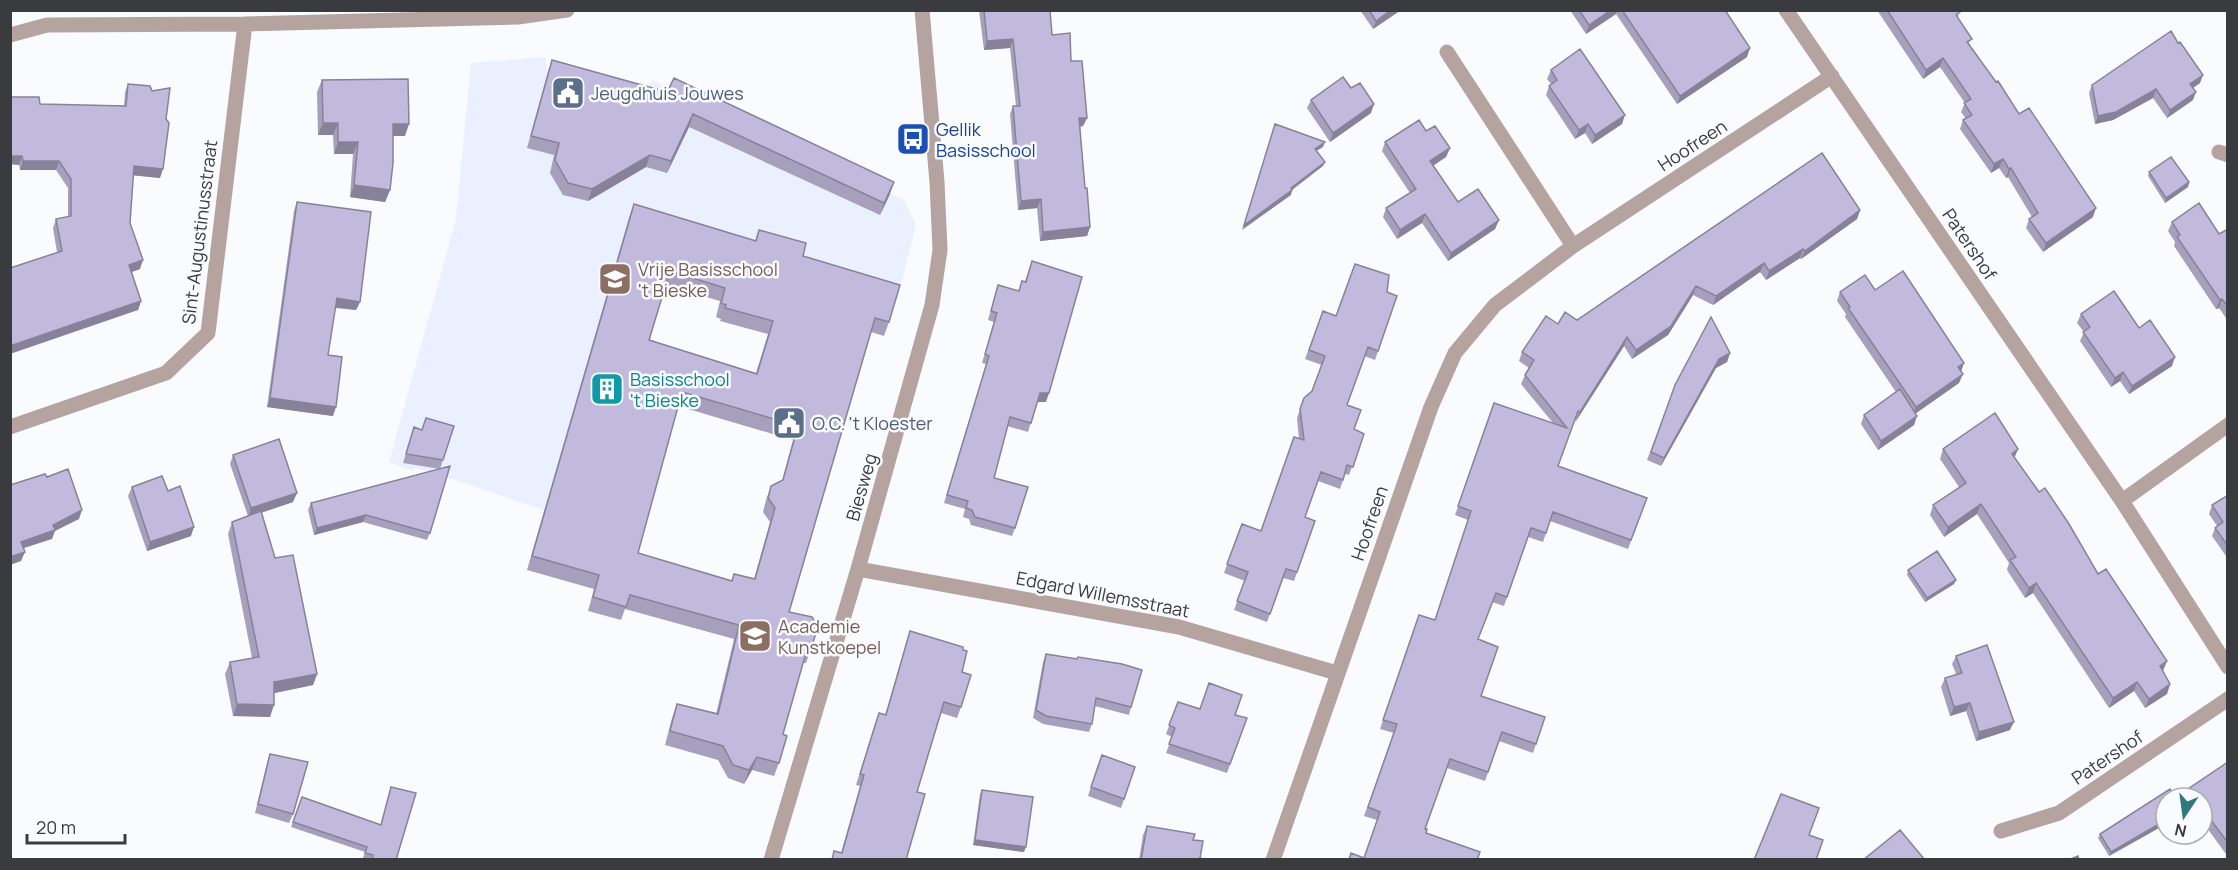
<svg xmlns="http://www.w3.org/2000/svg" width="2238" height="870" viewBox="0 0 2238 870" font-family="Manrope,sans-serif">
<style>
.built{fill:#ebf0fe}
.lines{fill:none;stroke-linecap:round;stroke-linejoin:round}
.street{stroke:#b5a39f;stroke-width:15}
.wall{fill:#a6a0bd;fill-rule:evenodd}
.shaded-wall{fill:#87829a}
.building{fill:#c1badc;stroke:#87829a;stroke-width:1.5;fill-rule:evenodd}
.labels{text-anchor:middle;dominant-baseline:central;stroke-width:5;stroke-linejoin:round;paint-order:stroke}
.service-label{font-size:18px;fill:#4e5e75;stroke:#f9fbff;text-anchor:start}
.transit-label{font-size:18px;fill:#164399;stroke:#f9fbff;text-anchor:start}
.street-label{font-size:18px;fill:#3a3b3f;stroke:#f9fbff}
.education-label{font-size:18px;fill:#785e54;stroke:#f9fbff;text-anchor:start}
.culture-label{font-size:18px;fill:#0d838f;stroke:#f9fbff;text-anchor:start}
</style>
<rect width="100%" height="100%" fill="#f9fbff"/>
<path class="built" d="M546,57l1,14 97,26 8,-17 252,120 12,25 -19,75 -89,-28 -88,29 -55,-16 -111,191 -10,34 -98,-33 -31,-9 -2,3 -24,-9 67,-243 15,-156z"/>
<g class="lines">
<path class="street" d="M1786,10l336,491 106,166
M10,35l37,-10 198,-1 273,-7 49,-7
M1447,52l126,194
M2219,152l9,3
M10,427l156,-54 42,-40 37,-309
M2122,501l106,-76
M858,569l321,58 158,46
M2001,831l58,-18 169,-114
M771,860l87,-291 74,-264 8,-55 -3,-68 -15,-172
M1273,860l158,-453 24,-54 40,-48 78,-59 259,-170"/>
</g>
<path class="wall" d="M979,10h71l2,25 19,26 16,57 -4,8 -3,1 5,61 5,39 -3,9 -47,5 -3,-33 -19,2 -8,-96 3,-8h3l-6,-58 -26,2z
M1360,10h41l-28,19z
M1570,10h155l22,47 -70,47 -61,-90 -30,20z
M1877,10h82l-1,8 12,27 26,37 97,135 -50,35 -17,-24 3,-9 3,-2 -24,-40 -2,1 -7,-10 -8,5 -31,-44 3,-9 3,-1 -5,-7 4,-9 -25,-36 -17,12z
M552,60l115,32 223,102 -10,21 -191,-88 -22,46 -21,-6 -58,34 -25,-6 -13,-22 4,-18 -27,-7 21,-76z
M1551,70l71,54 -30,20 -7,-11 -10,6 -29,-44 3,-9 2,-2 -4,-5z
M322,80l83,56h-12l-3,54 -5,12 -35,-5 3,-43h-19l-1,-19h-15l-1,-43z
M2200,83l-7,5v12l-26,18 -14,-20 -40,22 -18,4 -6,-31 3,-8z
M128,84l32,94 -27,-3 -3,48 10,46 -8,3 9,29 -3,9 -81,-58 -4,-24 3,-9 12,-2v-29l-12,-18h-36l-1,-5 -9,-1v-67l30,7 84,2 1,-14z
M1351,88l20,25 -41,29 -23,-34 4,-8z
M1426,131l24,17 -4,9 -13,9 25,36 41,18 -4,9 -47,32 -26,-38 -25,16 -14,-22 3,-9 24,-15 -28,-42 3,-9z
M2149,172l40,10 -1,5 -23,16 -17,-27z
M297,202l63,100 -4,8 -21,-2 -7,47 5,61 -66,-9 27,-196z
M634,204l121,37 4,-11 44,26 86,66 -5,14 -13,-4 -82,280 22,37 -5,14h-3l-20,71 -4,29 -5,13 -22,-6 -8,14 -16,-6 -10,-18 -53,-15 7,-27 5,-14 39,10 18,-75 -109,-30 -4,11 -33,-9 6,-22 -67,-19 102,-352zM666,285l54,16 -4,16 5,2 -1,2 48,13 -12,39 -107,-33zM678,406l115,34 -11,41 -11,5 -5,14 -3,12 7,10 -16,57 -22,2 -94,-28z
M1860,210l-3,9 -56,40 -1,-1 -34,22 -6,-8 -47,33 -20,-10 -25,40 -36,24 -8,-13 -48,75 -1,-1 -17,46 89,32 -19,51 -78,-28 -7,21 -15,-5 -24,69 -12,-4 -14,37 3,57 55,48 -3,9 -34,-12 -14,40 -38,-13 -22,61 1,4 54,19 -131,8 15,-2 13,-38 -13,-4 30,-83 -14,-4 39,-114 16,5 33,-100 -13,-5 39,-112 59,20 -32,-39 4,-9 4,-7 -10,-7 3,-9 36,-28 19,-4z
M2172,222l47,12 9,-5v92l-9,-13 -3,1 -42,-63 1,-4 -7,-11z
M1032,261l14,141h-9l-9,30 -21,-6 -13,52 21,50 -3,8 -41,-11 -2,-6 -6,-2 2,-8 -21,-6 42,-139 -4,-1 12,-41 -6,-2 10,-35 21,6 3,-10h3z
M1875,290l86,82 -2,11 -43,30 -2,12 -36,25 -17,-26 3,-9 32,-23 -51,-75 1,-3 -9,-13 3,-9z
M1387,292l10,4 -22,64 -11,-4 -17,49 7,24 10,5 -15,41 -4,-1 -5,15 -22,-8 -13,36 10,4 -21,60 -11,-3 -16,44 -33,-12 11,-29 -21,-8 18,-49 19,7 38,-92 -2,-21 7,-20 8,-7 10,-26 -17,-6 18,-48 13,5z
M2081,314l58,14 33,38 -43,28 -9,-13 -9,6 -31,-46 4,-9 -7,-9z
M1730,353l-3,9 -11,6 -55,98 -14,-6 28,-75z
M414,427l29,33 -3,9 -10,64 -3,7 -64,-18 -49,13 -6,-25 3,-7 129,-34 -37,-6z
M1943,449l72,9 83,116 65,97 7,13 -3,10 -22,14 -11,-17 -25,17 -76,-115 -8,5 -18,-28 2,-7 -32,-49 -33,23 -14,-22 3,-10 26,-18 -19,-28z
M233,455l60,47 -32,11 14,45 42,116 -4,11 -39,8 -4,24 -37,-1 -8,-42 5,-12 22,-4 -24,-124 4,-12 16,-6 -18,-52z
M132,487l59,49 -44,15 -19,-55z
M2228,495v64l-16,-23 3,-8 2,-2 -8,-12 3,-9z
M1908,570l46,14 -29,18 -18,-27z
M910,631l52,41 -1,35 -4,11 -16,-5 -24,79 -11,68h-75l3,-9 7,2 19,-67 -4,-1 19,-61 4,-11 6,2z
M1046,654l85,53 -2,8 -34,-9 -3,18 -3,8 -46,-8 -10,-6 10,-56z
M1956,656l54,74 -34,11 -10,-30 -16,5 -9,-29 4,-9 11,-4 -4,-10z
M1178,702l22,7 47,9 -20,55 -61,-20 6,-16 -6,-3z
M270,754l23,60 -4,9 -34,-10 12,-50z
M2228,762v95l-26,-36v-23l-17,-1 3,-8z
M1098,764l37,3 -14,41 -33,-12z
M982,790l42,62 -51,-7 7,-51z
M302,797l94,63h-26l-7,-2 2,-6 -74,-25z
M2166,798v26l-57,32 -11,-18 2,-4z
M1147,826l46,14 7,18 9,2h-70l4,-25z"/>
<path class="shaded-wall" d="M1391,10h10l-28,19 3,-8z
M1611,10h6l-1,4 -30,20 3,-9z
M1013,39l-3,9 -26,2 3,-9z
M1750,48l-3,9 -70,47 3,-8z
M1943,58l-3,9 -17,12 3,-9z
M2203,75l-3,8 -13,9 3,-8z
M2156,89l-3,9 -40,22 -18,4 3,-8z
M2196,92l-3,8 -26,18 3,-8z
M1374,104l-3,9 -41,29 3,-9z
M693,114l-4,13 -22,46 4,-12z
M1625,115l-3,9 -30,20 3,-9z
M1079,118h8l-4,8 -7,1z
M323,123h15l-5,12h-15z
M393,124h16l-4,12h-17z
M1588,124l-3,9 -10,6 4,-9z
M338,142h20l-5,12h-19z
M1325,142l-2,5 -10,6 2,-4z
M1450,148l-4,9 -20,13 4,-9z
M650,155l-4,12 -58,34 4,-12z
M10,156h12l-3,9 -9,-1z
M2003,159l-4,9 -8,5 3,-9z
M23,161h36l-3,9h-36z
M1325,162l-2,4 -31,24 -1,5 -49,35 2,-5z
M134,166l29,3 -3,9 -30,-3z
M2011,168l-3,9 -2,1 3,-9z
M894,182l-4,12 -10,21 4,-12z
M2189,182l-1,5 -23,16 1,-5z
M354,185l36,5 -5,12 -35,-5z
M1041,199l-4,9 -19,2 3,-9z
M2096,208l-3,9 -50,35 3,-9z
M1860,210l-3,9 -56,40 4,-8z
M1425,214l-3,9 -25,16 3,-9z
M1499,220l-4,9 -47,32 3,-8z
M1090,227l-3,9 -47,5 3,-9z
M1803,249l-3,9 -34,22 3,-9z
M143,260l-3,9 -14,5 3,-9z
M1764,263l-4,9 -47,33 3,-9z
M1696,286l-3,9 -25,40 -36,24 4,-9z
M337,298l23,4 -4,8 -23,-3z
M2222,299l-3,9 -3,1 4,-9z
M141,301l-3,9 -128,44v-8z
M1627,337l-3,9 -48,75 4,-9z
M1730,353l-3,9 -11,6 -55,98 3,-8 55,-99z
M2175,357l-3,9 -43,28 3,-8z
M1964,363l-3,9 -3,-5z
M2123,372l-3,9 -9,6 4,-9z
M1963,374l-4,9 -47,33 4,-9z
M1040,393h9l-3,9h-9z
M270,398l66,9 -3,9 -66,-9z
M1917,416l-3,9 -36,25 3,-9z
M2018,449l-4,10 -2,-5z
M297,493l-4,9 -45,15 3,-9z
M1981,504l-4,10 -33,23 4,-10z
M82,510l-3,9 -24,12 -3,8 -34,11 3,-8z
M366,515l-3,7 -49,13 3,-7z
M194,527l-3,9 -44,15 3,-9z
M25,552l-4,9 -11,4v-8z
M1956,580l-2,4 -29,18 2,-4z
M2036,583l-3,10 -8,5 4,-10z
M2167,661l-4,10 -7,5 4,-10z
M317,674l-4,11 -43,9 4,-12z
M2137,682l-3,9 -25,17 4,-10z
M2170,684l-3,10 -22,14 4,-9z
M1970,703l-4,8 -16,5 4,-9z
M237,704l37,1 -4,12 -37,-1z
M2014,722l-4,8 -34,11 3,-9z
M757,757l-5,13 -8,14 5,-14z
M2166,820v4l-57,32 2,-4z
M975,840l51,7 -2,5 -51,-7z"/>
<path class="building" d="M984,10h66l2,25 18,-2 1,28h11l5,57h-8l6,70h2l3,39 -47,5 -2,-33 -20,2 -8,-95h7l-7,-67 -26,2z
M1369,10h22l-15,11z
M1579,10h32l-22,15z
M1622,10h103l25,38 -70,48z
M1887,10h72l1,2 -4,3 16,24 -5,3 29,40 2,-1 21,33 10,-6 67,100 -50,35 -17,-24 9,-6 -27,-45 -2,1 -6,-10 -9,5 -31,-44 9,-5 -8,-12 7,-4 -28,-41 -17,12z
M2171,31l7,12 2,-1 23,33 -13,9 6,8 -26,18 -14,-21 -40,23 -18,4 -6,-31z
M1580,49l45,66 -30,20 -7,-11 -9,6 -30,-44 8,-6 -6,-10z
M552,60l115,32 7,-14 220,104 -10,21 -191,-89 -22,47 -21,-6 -58,34 -24,-6 -13,-23 4,-17 -28,-7z
M1343,77l8,11 9,-5 14,21 -41,29 -22,-33z
M408,79l1,45h-16v39l-3,27 -36,-5 4,-43h-20v-19h-15l-1,-43z
M128,84l22,2 2,5 18,-3 -4,31 3,4 -6,46 -29,-3 -4,57 13,37 -14,5 12,36 -131,45v-78l52,-17 -6,-32 15,-3v-37l-12,-18h-36l-1,-5h-12v-59h29l1,7 86,2z
M1419,120l7,11 9,-5 15,22 -20,13 28,41 20,-13 21,31 -48,33 -26,-39 -25,16 -14,-22 30,-19 -31,-47z
M1275,124l50,18 -10,7 10,13 -34,26 1,2 -48,35z
M1822,153l38,57 -55,41 -2,-2 -34,22 -5,-8 -48,33 -20,-10 -25,40 -35,24 -9,-13 -47,75 -2,-1 -20,55 89,32 -16,42 -78,-28 -7,21 -15,-5 -24,69 -11,-4 -18,46 20,8 -17,49 64,21 -9,27 -34,-12 -14,40 -38,-13 -25,70h2l-1,4 54,19 -3,8h-128l2,-7 13,5 16,-46 -12,-5 29,-83 -14,-4 36,-105 16,5 36,-109 -13,-5 36,-103 73,25 -42,-53 9,-15 -12,-8 24,-36 12,8 7,-12 12,8z
M2171,157l18,25 -23,16 -17,-26z
M297,202l74,10 -11,90 -23,-4 -9,57 14,2 -6,50 -66,-9z
M2199,203l20,31 9,-5v78l-6,-8 -2,1 -43,-63 3,-2 -8,-13z
M634,204l122,37 3,-11 47,13 -3,13 97,29 -11,37 -14,-4 -86,294 23,5 6,10 -7,22h-4l-24,85 4,2 -8,27 -22,-6 -8,13 -16,-5 -10,-19 -53,-15 7,-27 41,10 21,-89 -109,-30 -4,12 -33,-10 6,-22 -67,-19zM670,271l55,17 -4,15 5,2 -1,3 48,13 -16,53 -108,-34zM682,392l116,34 -15,54 -12,6 -3,12 7,10 -20,71 -21,-5 -2,7 -94,-28z
M1032,261l50,16 -33,116h-9l-9,30 -21,-6 -16,61 34,9 -13,41 -40,-11 -3,-7 -6,-2 2,-7 -21,-6 42,-139 -4,-2 12,-41 -6,-2 7,-26 21,6 3,-10 4,1z
M1355,264l34,11 -2,17 10,4 -19,55 -10,-4 -21,58 14,5 -7,19 10,5 -11,33 -6,-2 -4,15 -22,-8 -16,45 10,4 -18,51 -11,-3 -16,45 -33,-13 11,-29 -21,-8 15,-40 19,7 33,-94 10,3 -4,-31 4,-11 8,-7 13,-35 -16,-6 14,-39 13,5z
M1903,271l61,92 -6,4 5,7 -47,33 -68,-99 2,-1 -10,-15 25,-17 10,15z
M2114,291l25,37 11,-8 25,37 -43,29 -9,-14 -8,6 -32,-46 7,-5 -9,-13z
M1711,317l19,36 -11,6 -55,99 -13,-6 24,-67z
M1900,389l17,27 -36,25 -17,-26z
M1995,413l23,36 -6,5 27,38 6,-4 24,36 29,50 8,-5 61,92 -7,5 10,18 -21,15 -12,-17 -24,16 -77,-115 -7,5 -19,-28 6,-3 -35,-53 -33,23 -15,-22 33,-22 -23,-34z
M426,418l28,8 -11,34 -37,-6 8,-27 8,3z
M279,439l18,54 -46,15 -18,-53z
M450,466l-20,67 -64,-18 -49,13 -6,-25z
M68,469l14,41 -29,15 2,5 -34,12 4,10 -15,5v-72l35,-11 2,3z
M162,476l6,15 12,-5 14,41 -44,15 -18,-55z
M2228,495v51l-13,-18 8,-6 -11,-17z
M261,511l14,47 18,-3 24,119 -43,8v23l-37,-1 -7,-42 29,-5 -27,-135z
M1937,551l19,29 -29,18 -19,-28z
M910,631l53,16v3l4,1 -5,21 9,3 -10,32 -17,-5 -27,90 8,2 -19,66h-74l2,-9 8,2 22,-78 -4,-1 19,-61 7,2z
M1987,645l27,77 -35,10 -9,-29 -16,4 -9,-29 17,-5 -6,-17z
M1046,654l31,5 1,-2 44,7 20,6 -11,37 -35,-9 -4,26 -46,-8 -10,-6z
M1209,683l33,12 -7,20 12,3 -17,46 -61,-20 6,-16 -6,-3 9,-23 22,7z
M270,754l38,8 -15,52 -35,-10z
M1102,755l33,12 -11,32 -33,-12z
M2228,762v81l-26,-35v-10h-7l-7,-9z
M391,787l25,6 -20,67h-24l1,-5 -8,-2 2,-6 -74,-25 9,-25 79,28z
M2170,789l6,9h-10v22l-55,32 -11,-18z
M982,790l51,7 -7,50 -51,-7z
M1781,794l38,14 -10,27 14,5 -7,20h-62z
M1147,826l48,8 -2,6 10,1 -3,17 9,2h-68z
M1900,830l25,30h-62z
M2078,856l1,4h-11z"/>
<defs>
<symbol id="civic-square" viewBox="-11 -11 22 22"><rect x="-9" y="-9" width="18" height="18" rx="4" fill="#5c6f8a" stroke="#f9fbff"/><path d="M-.6-6.5H3V-4.5H.6V-3L4-1V1h2V6H-6V1h2V-1L-.6-3ZM-1.2 2.5V6h2.4V2.5Z" fill="#fff"/></symbol>
<symbol id="bus-square" viewBox="-11 -11 22 22"><rect x="-9" y="-9" width="18" height="18" rx="4" fill="#1a4fb4" stroke="#f9fbff"/><path d="M-5-6H5V4H4V6H2V4H-2V6H-4V4H-5ZM-3.5-4V0h7V-4ZM-3.5 1.2v1.5H-2V1.2ZM2 1.2v1.5H3.5V1.2Z" fill="#fff"/></symbol>
<symbol id="school-square" viewBox="-11 -11 22 22"><rect x="-9" y="-9" width="18" height="18" rx="4" fill="#8d6e63" stroke="#f9fbff"/><path d="M0-5L7-2L0 1L-7-2ZM-4 1L0 2.5L4 1V4Q0 6-4 4Z" fill="#fff"/></symbol>
<symbol id="building-square" viewBox="-11 -11 22 22"><rect x="-9" y="-9" width="18" height="18" rx="4" fill="#0f9aa8" stroke="#f9fbff"/><path d="M-4-6H4V6H1V3H-1V6H-4ZM-2.5-4.3h1.7v1.8h-1.7ZM.8-4.3h1.7v1.8H.8ZM-2.5-1h1.7V.8h-1.7ZM.8-1h1.7V.8H.8Z" fill="#fff"/></symbol>
</defs>
<g fill-rule="evenodd">
<use href="#civic-square" x="549" y="74" width="38" height="38"/>
<use href="#bus-square" x="894" y="120" width="38" height="38"/>
<use href="#school-square" x="596" y="260" width="38" height="38"/>
<use href="#building-square" x="588" y="370" width="38" height="38"/>
<use href="#civic-square" x="770" y="404" width="38" height="38"/>
<use href="#school-square" x="736" y="617" width="38" height="38"/>
</g>
<g class="labels">
<g class="service-label">
<text x="591" y="93">Jeugdhuis Jouwes</text>
<text x="812" y="423">O.C. 't Kloester</text>
</g>
<g class="transit-label">
<text x="936" y="129">Gellik<tspan x="936" dy="21">Basisschool</tspan></text>
</g>
<g class="street-label">
<text transform="translate(1692 145) rotate(-33)">Hoofreen</text>
<text transform="translate(199 232) rotate(-83)">Sint-Augustinusstraat</text>
<text transform="translate(1970 244) rotate(56)">Patershof</text>
<text transform="translate(861 487) rotate(-74)">Biesweg</text>
<text transform="translate(1369 523) rotate(-71)">Hoofreen</text>
<text transform="translate(1103 594) rotate(11)">Edgard Willemsstraat</text>
<text transform="translate(2107 757) rotate(-34)">Patershof</text>
</g>
<g class="education-label">
<text x="638" y="269">Vrije Basisschool<tspan x="638" dy="21">'t Bieske</tspan></text>
<text x="778" y="626">Academie<tspan x="778" dy="21">Kunstkoepel</tspan></text>
</g>
<g class="culture-label">
<text x="630" y="379">Basisschool<tspan x="630" dy="21">'t Bieske</tspan></text>
</g>
</g>
<rect width="2238" height="870" fill="none" stroke="#3a3b3f" stroke-width="24"/>
<g transform="translate(2184 816) rotate(193)"><circle r="28" fill="#f9fbff" stroke="#adaeb2" stroke-width="1.5"/>
<path d="M0-4.5L10 22L0 15L-10 22Z" fill="#30797e"/>
<text y="-9" font-size="16" font-weight="bold" text-anchor="middle" fill="#3a3b3f">N</text>
</g>
<path d="M27 834v9h98v-9" fill="none" stroke="#3a3b3f" stroke-width="3"/>
<text x="36" y="834" font-size="18" fill="#3a3b3f" stroke="#f9fbff" stroke-width="4.5" paint-order="stroke">20 m</text>
</svg>
